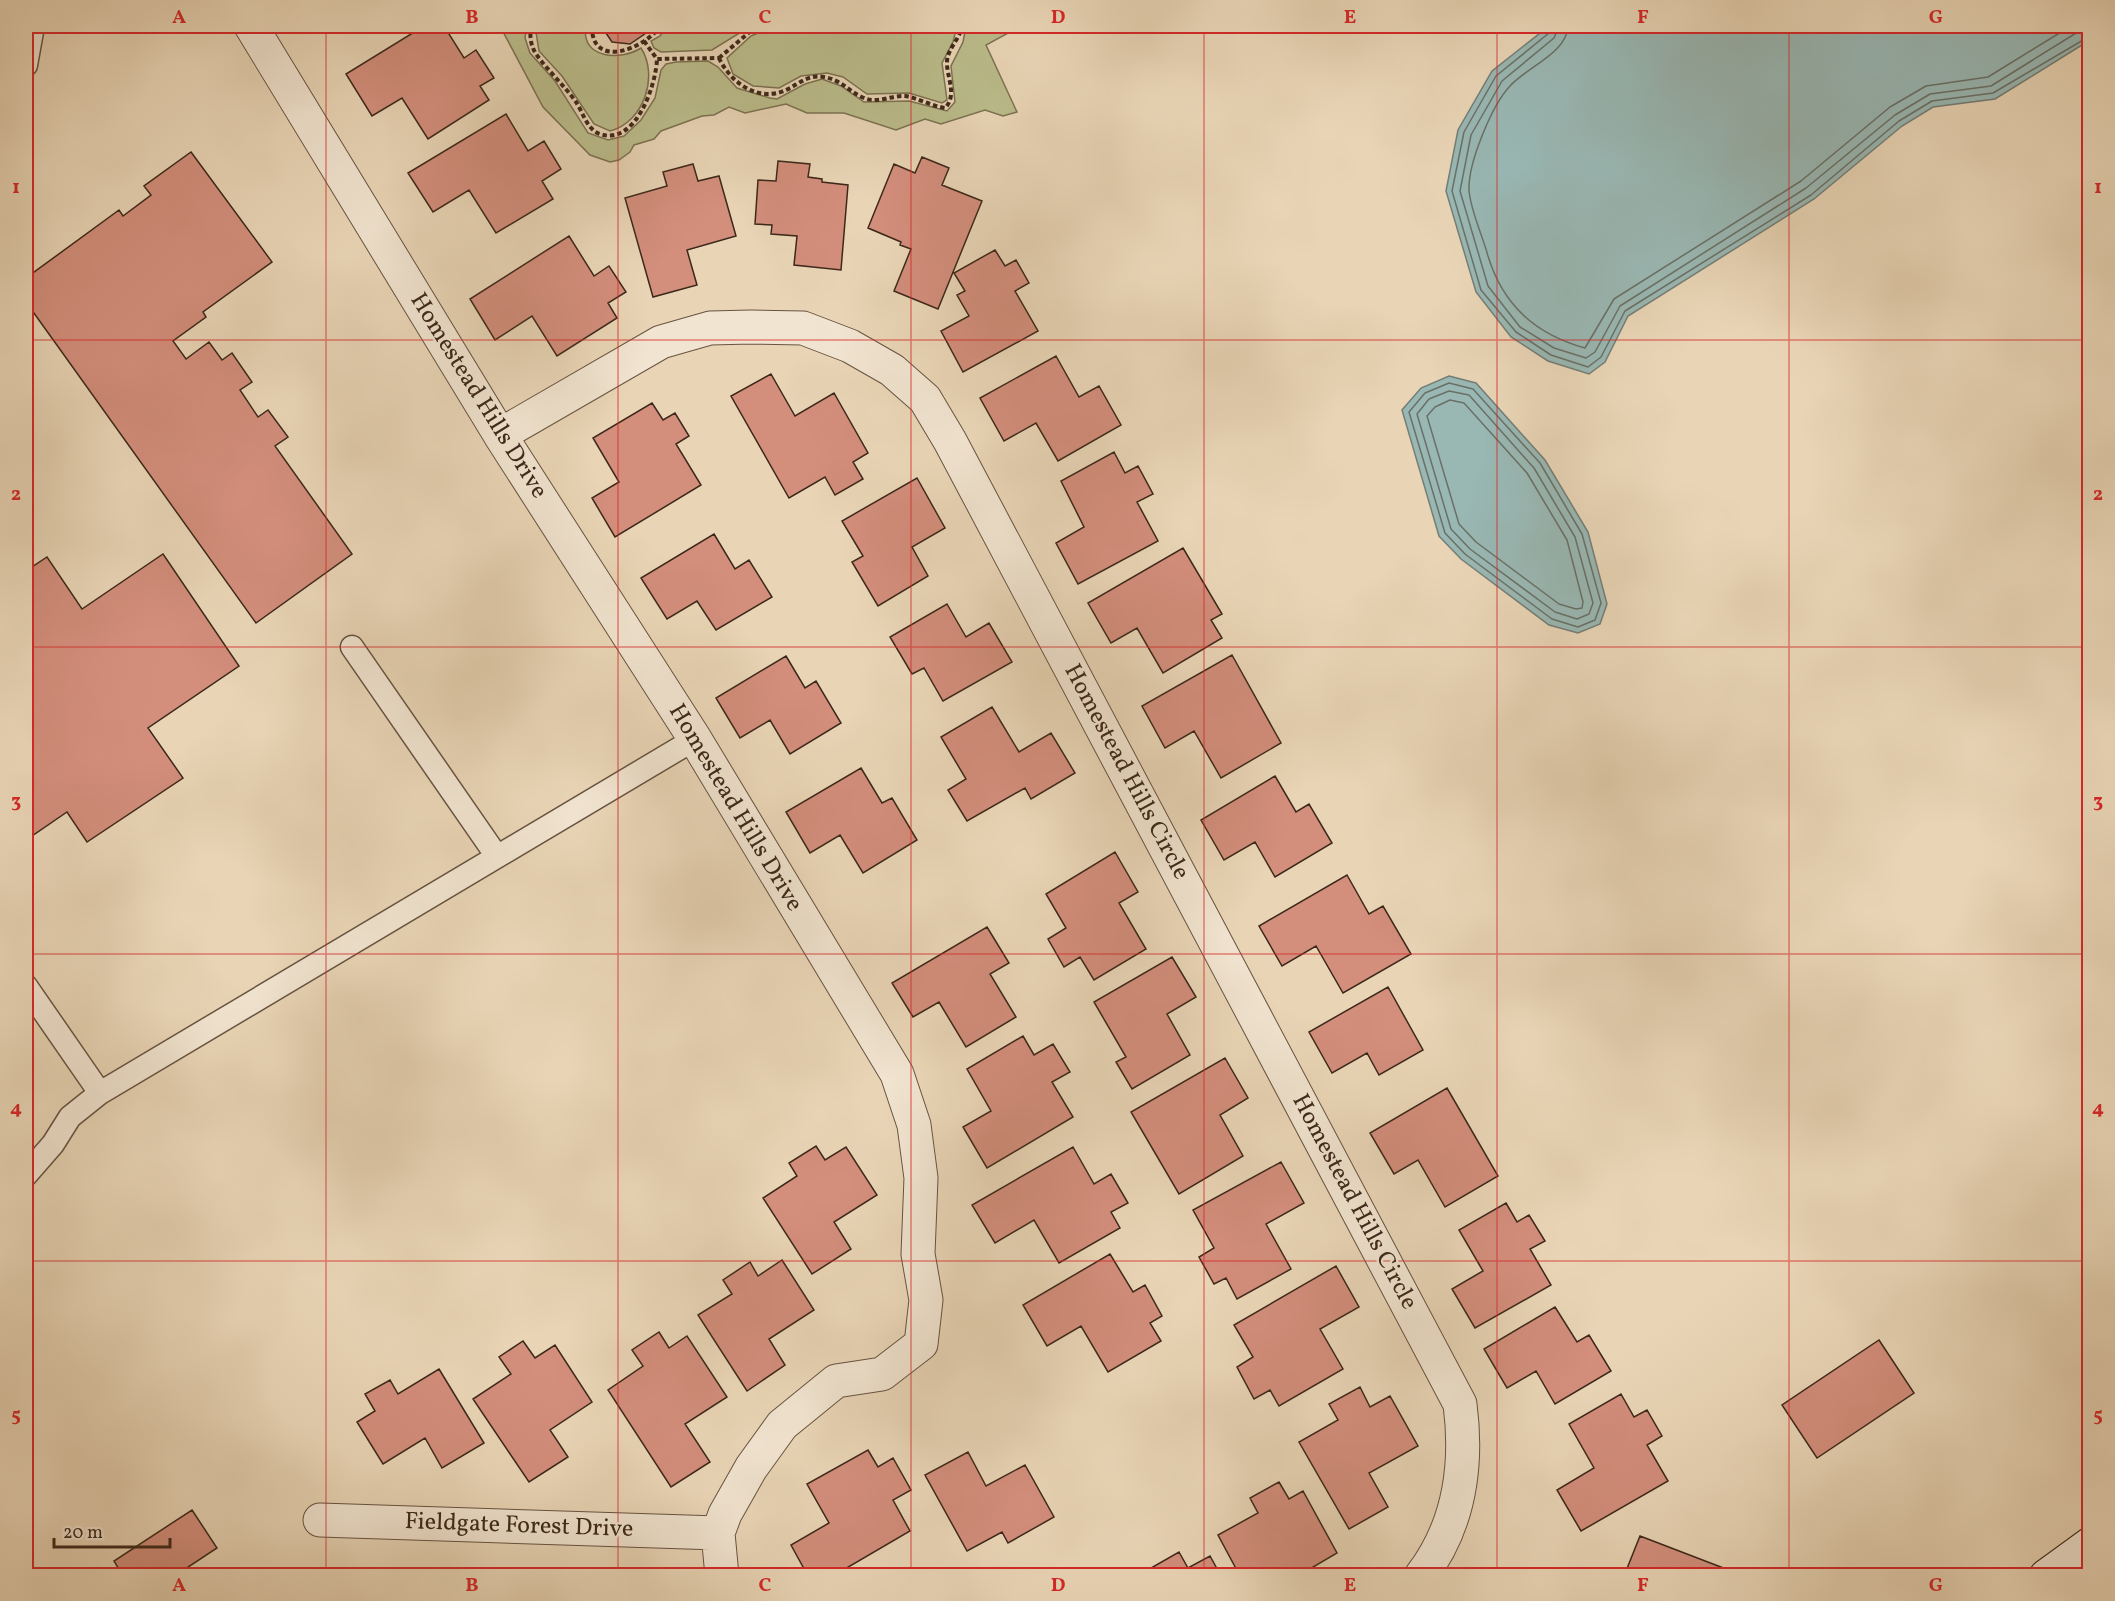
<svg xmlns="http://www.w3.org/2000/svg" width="2115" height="1601" viewBox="0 0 2115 1601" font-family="Vollkorn,serif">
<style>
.green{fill:#bbbc8b;stroke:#7c7252;stroke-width:1.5}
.water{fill:#99b8b4;stroke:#747e76;stroke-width:1.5}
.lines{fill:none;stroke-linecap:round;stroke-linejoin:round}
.shore{stroke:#6a7067;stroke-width:1.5}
.building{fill:#d38e7c;stroke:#3c281a;stroke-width:1.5}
.lane-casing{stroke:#675341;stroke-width:25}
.street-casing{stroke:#675341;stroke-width:35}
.secondary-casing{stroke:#3c281a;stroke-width:35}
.path{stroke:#3c281a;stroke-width:4;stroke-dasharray:4.5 3;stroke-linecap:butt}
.lane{stroke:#f1e4d0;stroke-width:22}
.street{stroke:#f1e4d0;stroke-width:33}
.secondary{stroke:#f1e4d0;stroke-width:33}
.grid{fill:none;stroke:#d62828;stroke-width:1.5;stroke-opacity:0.55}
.labels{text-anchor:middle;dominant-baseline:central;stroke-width:4.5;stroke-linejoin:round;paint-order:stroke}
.street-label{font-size:24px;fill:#3c281a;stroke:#f1e4d0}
.neatline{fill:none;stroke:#d62828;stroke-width:2}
.grid-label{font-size:20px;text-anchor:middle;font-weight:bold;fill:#d62828}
</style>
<rect width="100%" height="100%" fill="#e9d5b6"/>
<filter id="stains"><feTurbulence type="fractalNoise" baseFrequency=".00333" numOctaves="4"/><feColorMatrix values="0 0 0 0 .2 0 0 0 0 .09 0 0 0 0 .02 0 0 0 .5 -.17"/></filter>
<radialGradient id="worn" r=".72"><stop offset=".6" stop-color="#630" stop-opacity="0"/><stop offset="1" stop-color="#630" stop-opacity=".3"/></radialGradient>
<path class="green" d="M500,26h27l-2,12 5,15 25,28 33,52 20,7 16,-4 17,-16 14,-22 6,-28 5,-6 10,-2 32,-1 10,6 19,21 33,10 7,1 28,-15 17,-5 19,7 23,16 45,-1 38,10 8,-9 -4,-36 12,-24 3,-16h55l-35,19 31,67 -14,4 -18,-6 -44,14 -16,-5 -29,11 -52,-17h-37l-21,-9 -41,9 -16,-6 -15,8 -12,1 -41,15 -7,8 -20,6 -4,7 -11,8 -9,2 -20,-7 -47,-48z
M535,26h51c-6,33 35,35 55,22 18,28 3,74 -31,83l-16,-7 -32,-48 -23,-25z
M668,26h83l-39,24 -51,2 -7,-4 -3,-7 9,-5z
M774,26h183l-4,16 -11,21 5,37 -5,3 -33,-10 -42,1 -24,-17 -16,-4 -26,3 -22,12 -26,-2 -20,-12 -6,-16 24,-22z"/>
<path class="water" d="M1549,26h540l1,14 -95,59 -62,8 -31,19 -88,73 -186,117 -23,46 -16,12 -41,-13 -37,-24 -35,-45 -30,-101 12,-61 34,-59z
M1449,376l27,7 69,77 43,72 19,72 -7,20 -22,9 -29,-8 -88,-66 -22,-23 -37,-126 19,-22z"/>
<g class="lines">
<path class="shore" d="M1552,26l-3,7 -53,43 -32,56 -12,59 29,99 35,42 35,23 37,12 13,-10 24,-46 186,-116 88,-74 33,-20 61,-8 97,-57
M1559,26l-5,12 -52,43 -31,54 -11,56 28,95 32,41 34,21 32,10 9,-6 25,-46 186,-118 89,-73 35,-21 61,-8 90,-56 9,-2
M1568,26c-1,27 -41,41 -58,60 -18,19 -42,77 -41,104 1,19 14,47 19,66 15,49 47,78 97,92l29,-49 187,-118 89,-74 36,-21 62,-9 83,-51
M1449,383l24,6 67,74 42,71 19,69 -6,17 -17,7 -26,-8 -87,-65 -20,-21 -36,-121 16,-19z
M1449,391l20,4 65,73 41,69 18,66 -4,11 -12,5 -22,-7 -85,-63 -19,-20 -34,-115 12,-15z
M1450,400l14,3 63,70 40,67 16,62 -1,6 -6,1 -17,-5 -83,-62 -17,-18 -32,-108 8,-9z"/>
</g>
<path class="building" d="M424,26h20l20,32 12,-8 18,28 -14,8 9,14 -61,39 -26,-41 -30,18 -26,-42z
M605,26h49l-2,3 -22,15 -18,-2 -8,-12z
M506,114l22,37 16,-10 17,28 -19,12 11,18 -57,34 -27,-43 -36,22 -25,-39z
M191,152l81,110 -69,50 3,5 -33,24 13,18 23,-17 13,18 10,-7 20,29 -12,8 18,27 10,-7 20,27 -13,9 77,108 -96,69 -230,-321v-24l93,-68 4,6 28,-21 -7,-9z
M922,157l27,11 -7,17 40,16 -44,108 -44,-18 17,-42 -11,-4 1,-3 -33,-14 26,-64 21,9z
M778,161l32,3 -2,13 14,2v3l26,3 -7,85 -47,-5 3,-29 -26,-2 1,-9 -17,-1 3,-44 18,1z
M693,164l5,17 21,-5 17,60 -49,14 10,35 -44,12 -28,-99 42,-12 -4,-14z
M569,236l25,40 15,-10 17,26 -18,11 9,15 -60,38 -25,-40 -37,24 -25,-41z
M995,250l10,16 11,-6 13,23 -14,8 23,40 -75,41 -22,-41 28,-15 -12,-21 8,-4 -11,-18z
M1056,356l23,41 20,-11 22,39 -63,36 -22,-38 -32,18 -24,-43z
M771,374l24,42 39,-23 34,60 -15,9 10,17 -28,16 -10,-18 -36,21 -58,-102z
M652,403l11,17 12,-7 14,23 -13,8 25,41 -86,52 -23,-39 27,-16 -26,-44z
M1114,452l11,21 13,-7 15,28 -16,8 21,39 -80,43 -22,-41 28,-16 -23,-46z
M917,478l28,50 -33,19 16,29 -50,30 -26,-44 11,-6 -21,-35z
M714,534l21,35 14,-9 23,37 -56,33 -19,-29 -30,18 -26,-41z
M1183,548l39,66 -11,6 11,18 -59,35 -26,-45 -26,15 -23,-40z
M163,554l76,112 -91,62 35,50 -96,64 -20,-30 -41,28v-269l21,-14 35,52z
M947,604l19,33 23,-14 23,39 -69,39 -19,-33 -12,6 -22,-37z
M1232,655l49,88 -60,35 -27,-47 -29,17 -23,-42z
M786,656l19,32 11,-7 25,42 -51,31 -20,-34 -30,18 -24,-40z
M992,707l27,45 32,-19 24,40 -44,26 -6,-11 -58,33 -19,-31 18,-11 -25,-42z
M861,768l21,35 10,-5 25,42 -54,33 -23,-38 -30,18 -24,-41z
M1275,776l21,36 13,-8 23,39 -57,34 -20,-35 -31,18 -23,-40z
M1115,852l23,40 -19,11 27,46 -52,31 -14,-23 -16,10 -16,-28 18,-11 -20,-34z
M1347,875l22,39 14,-8 28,48 -68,39 -27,-47 -34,20 -23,-40z
M987,927l22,36 -19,11 26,43 -50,30 -27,-45 -26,15 -21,-34z
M1172,957l24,40 -29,17 23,41 -58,34 -16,-27 10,-5 -32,-55z
M1388,987l35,63 -44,25 -12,-22 -35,20 -23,-41z
M1023,1036l11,19 19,-11 17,28 -18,10 21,35 -86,51 -24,-41 28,-16 -24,-42z
M1225,1058l23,40 -28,17 23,41 -64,38 -48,-82z
M1447,1088l51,88 -53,31 -27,-47 -24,14 -24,-41z
M816,1146l9,14 21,-13 31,48 -43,27 17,27 -39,25 -49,-76 34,-22 -8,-13z
M1073,1147l21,37 17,-10 17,29 -17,9 9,16 -61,35 -25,-43 -39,23 -23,-38z
M1281,1162l23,41 -38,21 25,45 -54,30 -11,-21 -12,6 -15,-27 15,-9 -21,-38z
M1506,1203l11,19 12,-7 16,26 -15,8 21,36 -76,43 -23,-39 31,-18 -24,-41z
M1110,1254l23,38 12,-7 17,31 -12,7 11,18 -53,31 -27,-46 -34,20 -24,-41z
M782,1260l32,50 -45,29 16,26 -38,26 -49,-76 34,-21 -9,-14 27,-18 8,14z
M1336,1266l23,41 -39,22 23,40 -64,37 -9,-16 -16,9 -17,-32 16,-10 -19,-32z
M1555,1307l22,35 12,-7 22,36 -56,33 -19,-33 -29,17 -23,-39z
M659,1332l10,16 18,-12 40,61 -42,27 25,38 -39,25 -63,-97 35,-24 -11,-16z
M1879,1340l35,53 -97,65 -35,-53z
M523,1341l12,17 20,-13 37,57 -42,28 18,27 -39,25 -56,-83 38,-25 -12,-17z
M439,1369l45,74 -42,25 -17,-30 -42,26 -26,-42 18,-11 -10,-17 25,-14 8,14z
M1360,1387l10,20 20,-11 28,50 -49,27 19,34 -39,22 -50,-87 39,-22 -9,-16z
M1621,1394l13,23 13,-7 15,26 -15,9 21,36 -87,50 -24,-41 37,-22 -25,-44z
M868,1450l10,17 15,-9 18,32 -18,10 17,31 -77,45h-25l-17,-31 38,-22 -22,-39z
M968,1452l18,34 39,-21 29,52 -46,26 -6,-11 -35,19 -42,-76z
M1279,1482l10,17 14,-8 34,62 -39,23h-58l-22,-41 40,-22 -8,-15z
M192,1510l25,38 -35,23 3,5h-62l-9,-15z
M1640,1536l86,33 -3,7h-99z
M1179,1552l9,16 22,-12 11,20h-65l-5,-8z"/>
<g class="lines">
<defs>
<path id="lane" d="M26,65l7,-39
M352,647l144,208
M26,986l74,107
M26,1175l27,-31 17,-27 30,-24 595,-354"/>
<path id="street" d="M251,26l249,409 195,304 202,335 17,51 7,53 -3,76 8,46 -5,44 -39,30 -46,7 -54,44 -31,43 -26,46 -7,19 4,43
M500,435l161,-93 49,-14 41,-1 52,1 47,18 42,24 33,29 25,42 510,963c8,62 0,121 -39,172
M320,1520l398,13"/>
<path id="secondary" d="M2046,1576l44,-32"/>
</defs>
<use href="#lane" class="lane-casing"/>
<use href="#street" class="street-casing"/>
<use href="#secondary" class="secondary-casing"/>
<path class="path" d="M531,26c-1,7 -1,15 2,22 4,12 33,39 43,54 7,10 11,28 24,32 36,12 56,-49 57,-75
M592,26c-1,44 53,23 68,0
M644,41l13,18 62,-1
M719,58c11,24 39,45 67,32 13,-6 22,-16 38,-13 18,3 25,15 40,21 13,6 28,-3 41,-2 13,2 26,10 40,12 13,-13 1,-32 2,-47 1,-13 13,-22 15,-35
M719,58l33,-28 11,-4"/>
<use href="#lane" class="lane"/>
<use href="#street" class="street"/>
<use href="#secondary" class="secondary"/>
</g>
<path class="grid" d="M326,26v1550M618,26v1550M911,26v1550M1204,26v1550M1497,26v1550M1789,26v1550M26,340h2064M26,647h2064M26,954h2064M26,1261h2064"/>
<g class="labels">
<g class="street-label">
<text transform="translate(478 396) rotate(58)">Homestead Hills Drive</text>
<text transform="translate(1126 772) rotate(62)">Homestead Hills Circle</text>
<text transform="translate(735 808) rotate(59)">Homestead Hills Drive</text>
<text transform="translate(1354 1202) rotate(62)">Homestead Hills Circle</text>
<text transform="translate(519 1526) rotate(2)">Fieldgate Forest Drive</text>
</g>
</g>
<rect width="2115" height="1601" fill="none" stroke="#e9d5b6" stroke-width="66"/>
<path d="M54 1538v9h116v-9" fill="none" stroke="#3c281a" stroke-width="3"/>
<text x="63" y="1538" font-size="18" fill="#3c281a" stroke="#f1e4d0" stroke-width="4.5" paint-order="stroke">20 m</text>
<rect x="33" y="33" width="2049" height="1535" class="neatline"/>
<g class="grid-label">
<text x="179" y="23">A</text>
<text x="472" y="23">B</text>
<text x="765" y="23">C</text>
<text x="1058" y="23">D</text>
<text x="1350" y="23">E</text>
<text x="1643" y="23">F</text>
<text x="1936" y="23">G</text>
<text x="16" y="193">1</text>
<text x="2098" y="193">1</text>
<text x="16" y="500">2</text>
<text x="2098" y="500">2</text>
<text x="16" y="807">3</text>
<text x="2098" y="807">3</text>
<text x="16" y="1114">4</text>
<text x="2098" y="1114">4</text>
<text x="16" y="1421">5</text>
<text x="2098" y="1421">5</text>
<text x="179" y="1591">A</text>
<text x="472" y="1591">B</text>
<text x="765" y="1591">C</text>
<text x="1058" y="1591">D</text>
<text x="1350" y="1591">E</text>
<text x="1643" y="1591">F</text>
<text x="1936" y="1591">G</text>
</g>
<rect width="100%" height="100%" filter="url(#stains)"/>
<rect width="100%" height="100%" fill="url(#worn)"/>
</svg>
